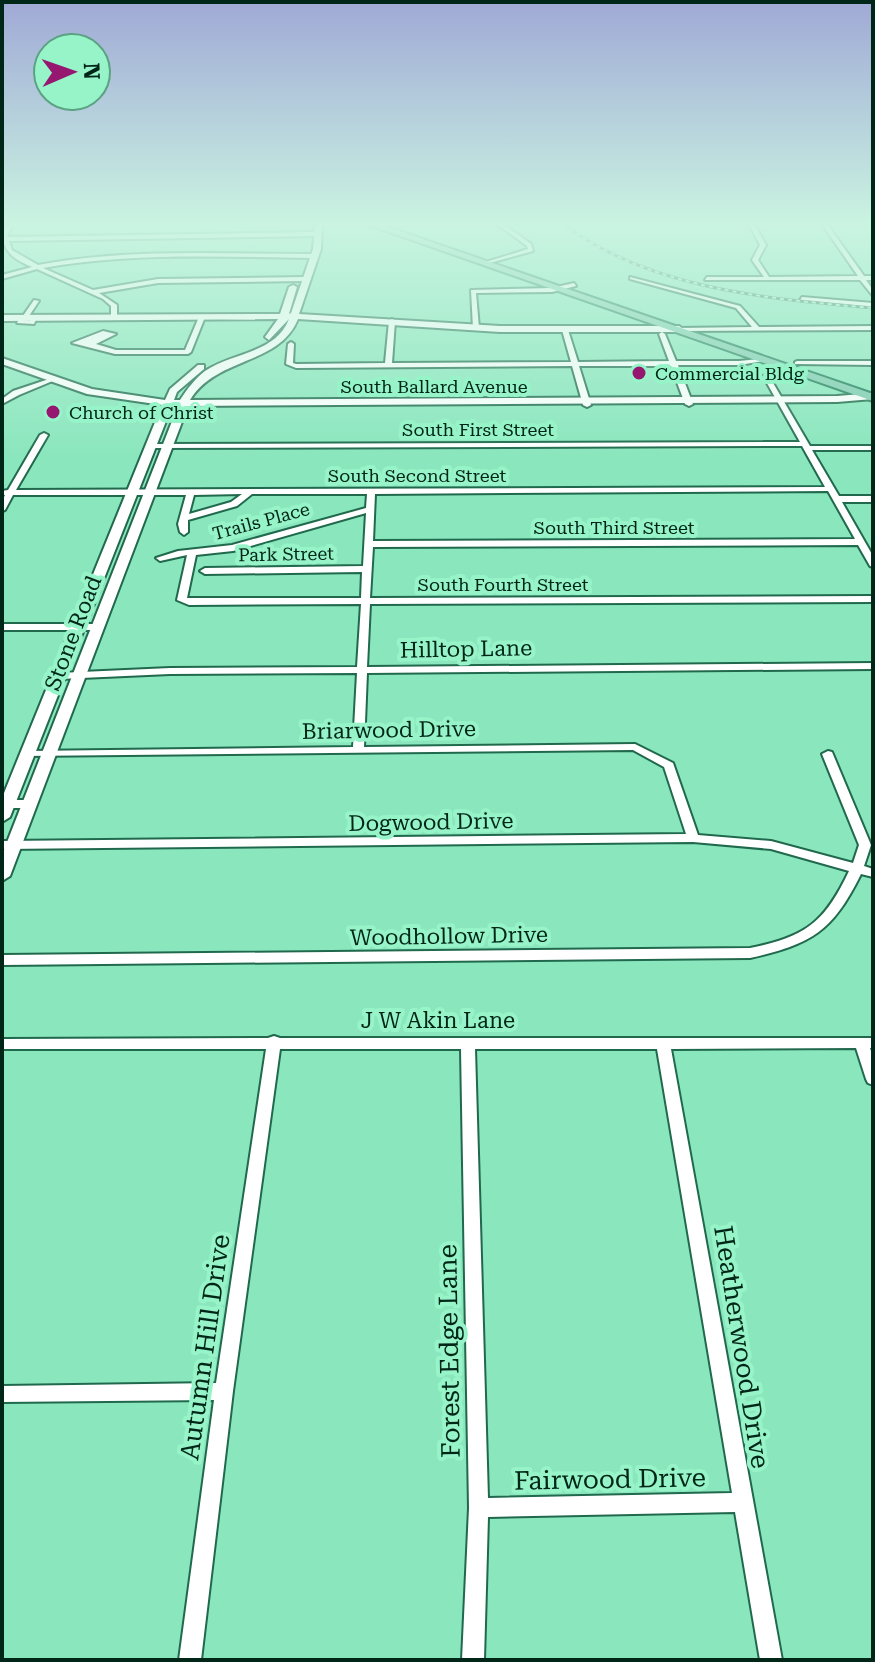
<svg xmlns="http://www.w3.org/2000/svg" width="875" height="1662" viewBox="0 0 875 1662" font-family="'Roboto Serif',serif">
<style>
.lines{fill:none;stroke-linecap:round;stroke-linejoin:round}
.street-casing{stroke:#20694d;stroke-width:4}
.secondary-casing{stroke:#20694d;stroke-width:4}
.primary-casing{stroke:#1c7b58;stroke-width:4}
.street{fill:#fff;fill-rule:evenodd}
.secondary{fill:#fff;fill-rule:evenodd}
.primary{fill:#80cbb0;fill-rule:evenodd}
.rail-casing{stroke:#438368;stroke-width:3}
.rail{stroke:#97f4c9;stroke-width:2;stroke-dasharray:4;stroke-linecap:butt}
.poi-dot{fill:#951770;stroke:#97f4c9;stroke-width:3}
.labels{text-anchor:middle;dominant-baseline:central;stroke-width:8;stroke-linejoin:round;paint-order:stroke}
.far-poi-label{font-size:18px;fill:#002617;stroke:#97f4c9;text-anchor:start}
.far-street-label{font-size:18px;fill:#002617;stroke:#97f4c9}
.street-label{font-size:22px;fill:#002617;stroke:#97f4c9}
.near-street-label{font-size:26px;fill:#002617;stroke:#97f4c9}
</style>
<rect width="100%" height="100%" fill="#8ae6bd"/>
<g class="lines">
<defs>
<path id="street" d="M497,224h6l28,20 2,7 -47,13v-2l42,-13 -1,-3z
M749,224h5l12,21 -8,15 11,17 89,-1 -36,-52h5l37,52h9v4h-7l7,10v6l-13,-16h-155l2,-3h57l-12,-17 8,-15z
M7,225l5,1 -5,11 309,-5 3,2 -3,2 -307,5 3,9 26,15c91,-17 183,-11 276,-11l3,2 -3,2c-91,-1 -181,-6 -271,10l50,22 65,-11 147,-2 3,2 -3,2 -147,2 -59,10 18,12v13l-3,2 -3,-2v-12l-8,-7 -66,-30 -35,10v-4l30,-8c-18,-8 -27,-13 -30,-33z
M630,277l110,29 19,21 114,-1v4l-194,1 -2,-1v-2l75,-1 -16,-19 -106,-29z
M574,283l2,3 -24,6 -76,1 3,35 -3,2 -3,-2 -2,-38 81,-2z
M802,297l71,6v4l-73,-7z
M34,300l5,1 -12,18 -4,1 7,1 3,-4h4l-3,7 -17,-1 3,-6 3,-1z
M202,315l3,2 -14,35 -3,2h-73l-43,-11 31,-12 13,3 -20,10 20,6h69l14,-33z
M392,319l3,2 -3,42 179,-1 -9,-32 3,-2 3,2 10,32 91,-1 -10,-27 3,-2 3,2 11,27h63l29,-3 3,2 -32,5h-61l15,39 -4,2 -4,-2 -14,-38h-92l12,39 -4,2 -4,-2 -11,-39 -276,2 -10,-4 2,-20 3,-2 3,2 -1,19 3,1 89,-1 4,-42z
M797,361h76v4l-78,-1v-2z
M766,374l3,2 41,70h63v4h-61l27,46h34v6h-31l31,54v11l-3,-1 -12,-21 -485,2 -3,51 503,-2v6l-503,2 -3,63 506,-4v6l-506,4 -3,74 271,-3 38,19 25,72 73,6 82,22 6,-18 -37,-91 6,-3 4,1 39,93 -7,21 9,3v8l-12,-3c-29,58 -49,70 -111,84l-748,7v-10l748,-7c56,-11 75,-26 99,-77l-78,-22 -78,-7 -691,7v-8l684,-7 -22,-67 -31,-17 -610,6 -2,-2 6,-3 326,-4 4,-74 -187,1 -111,5 -5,-3 5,-3 111,-5 187,-1 4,-63 -172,1 -12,-5 10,-45 -27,6 -4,-3 22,-7 54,-6 134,-37 1,-14h-115l-15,12 -49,14v12l-4,3 -4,-3 -2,-8 8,-29h-173l-8,15 -3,1v-10l3,-6h-3v-4l6,-1 32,-55 4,-2 4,2 -32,55 809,-3 -23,-41 -651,2 -4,-2 4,-2 649,-2 -37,-66zM828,491l27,48 -482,2 2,-47zM242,494l-11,8 -42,12 5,-19zM366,513l-3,53 -158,2 -5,3 5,3 157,-2 -1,26h-174l9,-43 37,-4z
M49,379l6,1 -36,15 -17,9v-5l11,-8z
M2,624h97l5,3 -5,3h-97z
M2,800h28l6,4 -6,4h-28z
M274,1036l6,2h593v10h-3l3,9v28l-5,-2 -2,-4 -10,-31 -185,1 111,611h-22l-25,-148 -247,5 -4,143h-22l7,-152 -8,-459h-181l-47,342 -32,269h-22l35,-260 -212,2v-16l214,-3 50,-334h-264v-10l266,-1zM475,1049h182l75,444 -244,5z"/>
<path id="secondary" d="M315,224h7l-1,25 -22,65 201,12h179l4,3 -4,3h-179l-202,-13c-19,47 -81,37 -108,81l647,-4 36,-3v6l-36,3 -649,4 -178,470 -8,5v-26l176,-449h-6l-162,411 -8,5v-24l160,-393 -75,-11 -85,-30v-6l90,31 73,11 5,-11 28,-24h6v4l-27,23 -3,8h6c7,-11 15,-21 25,-29 28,-19 70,-17 84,-52l-20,21 -4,-3 13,-18 -276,2v-6l278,-1 9,-27 4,-2 4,2 -8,27 2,-1 22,-64z"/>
<path id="primary" d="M366,224h13l494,170v7z"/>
</defs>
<use href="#street" class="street-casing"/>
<use href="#secondary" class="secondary-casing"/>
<use href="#primary" class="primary-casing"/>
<use href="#street" class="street"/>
<use href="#secondary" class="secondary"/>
<use href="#primary" class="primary"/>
<defs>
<path id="rail" d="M563,224c86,65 206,75 310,84"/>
</defs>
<use href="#rail" class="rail-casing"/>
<use href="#rail" class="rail"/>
</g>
<linearGradient id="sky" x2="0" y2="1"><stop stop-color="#a0a9d6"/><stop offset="0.49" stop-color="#caf4e1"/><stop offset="1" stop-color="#caf4e1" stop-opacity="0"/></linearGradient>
<rect width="875" height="457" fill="url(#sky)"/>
<g class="poi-dot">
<circle cx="639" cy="373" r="8"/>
<circle cx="53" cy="412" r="8"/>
</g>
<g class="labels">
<g class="far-poi-label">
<text x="655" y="373">Commercial Bldg</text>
<text x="69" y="412">Church of Christ</text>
</g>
<g class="far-street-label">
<text x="434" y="386">South Ballard Avenue</text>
<text x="478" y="429">South First Street</text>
<text x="417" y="475">South Second Street</text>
<text transform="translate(261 521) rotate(-15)">Trails Place</text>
<text x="614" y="527">South Third Street</text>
<text transform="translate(286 554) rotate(-1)">Park Street</text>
<text x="503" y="584">South Fourth Street</text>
</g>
<g class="street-label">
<text transform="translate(73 633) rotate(-69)">Stone Road</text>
<text transform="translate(466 649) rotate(-1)">Hilltop Lane</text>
<text transform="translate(389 730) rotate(-1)">Briarwood Drive</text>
<text transform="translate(431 822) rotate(-1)">Dogwood Drive</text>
<text transform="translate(449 936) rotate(-1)">Woodhollow Drive</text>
<text x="438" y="1020">J W Akin Lane</text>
</g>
<g class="near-street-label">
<text transform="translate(205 1347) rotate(-82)">Autumn Hill Drive</text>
<text transform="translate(742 1347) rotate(81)">Heatherwood Drive</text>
<text transform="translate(449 1351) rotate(-91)">Forest Edge Lane</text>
<text transform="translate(610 1479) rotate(-1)">Fairwood Drive</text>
</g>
</g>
<rect width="875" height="1662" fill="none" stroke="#002617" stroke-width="8"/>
<g transform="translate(72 72) rotate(88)"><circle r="38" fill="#97f4c9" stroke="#5ba282" stroke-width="2"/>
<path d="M0-6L14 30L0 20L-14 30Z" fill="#951770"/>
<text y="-12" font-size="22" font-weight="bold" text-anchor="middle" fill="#002617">N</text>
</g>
</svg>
